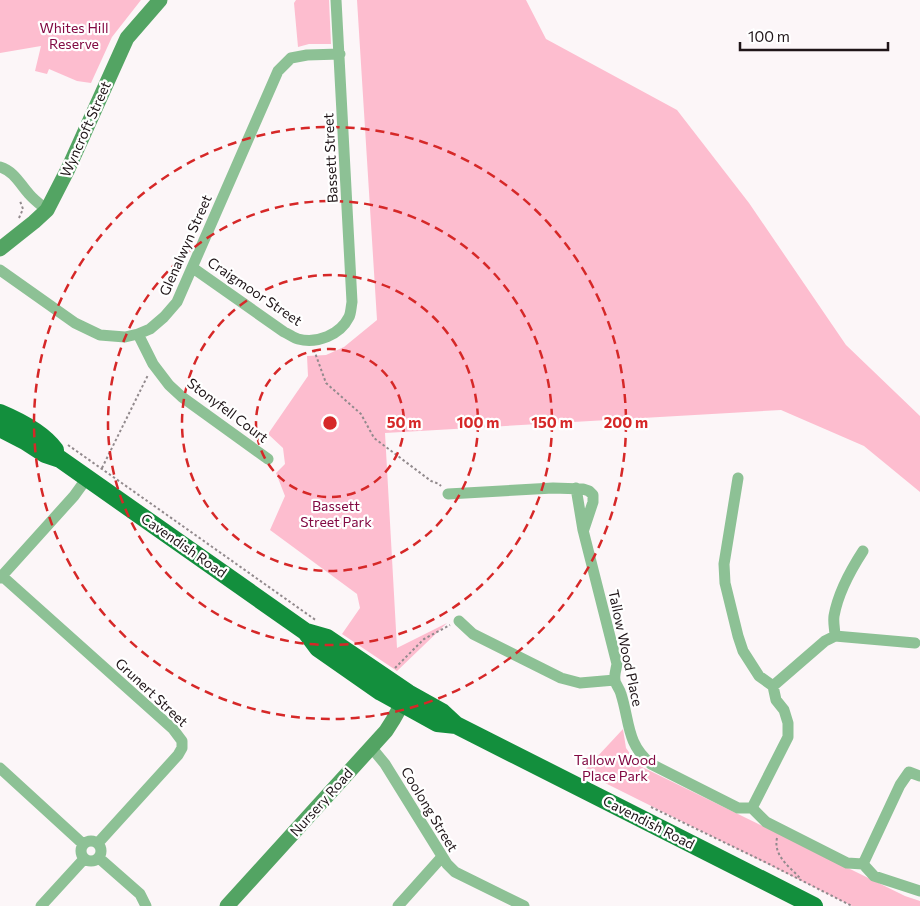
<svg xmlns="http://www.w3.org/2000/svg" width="920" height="906" viewBox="0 0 920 906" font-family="Commissioner,sans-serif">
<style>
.green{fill:#fdbdcf}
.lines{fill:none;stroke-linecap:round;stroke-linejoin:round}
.path{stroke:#928a8d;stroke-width:2;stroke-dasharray:2.5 2.5;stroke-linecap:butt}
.street{stroke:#8dc195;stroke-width:11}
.secondary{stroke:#53a463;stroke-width:15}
.primary{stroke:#138f3d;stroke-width:18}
.ring{fill:none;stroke:#d62828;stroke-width:2.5;stroke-dasharray:9 6}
.labels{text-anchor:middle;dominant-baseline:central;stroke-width:4.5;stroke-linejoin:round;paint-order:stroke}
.park-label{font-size:14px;fill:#820a43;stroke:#fff}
.street-label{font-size:14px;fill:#1f1518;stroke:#fff}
.centre{fill:#d62828;stroke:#fff;stroke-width:2.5}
.ring-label{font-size:15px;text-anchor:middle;font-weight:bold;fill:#d62828;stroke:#fff;stroke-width:4.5;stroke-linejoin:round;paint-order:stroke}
</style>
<rect width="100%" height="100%" fill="#fcf6f8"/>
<path class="green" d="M0,0h141l-29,37 -21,46 -14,-2 -28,-12 -2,5 -12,-3 6,-25 -41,7z
M296,0h33l2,44h-22l-11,3 -4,-44z
M357,0h169l20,39 131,71 72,93 97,142 74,71v76l-56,-46 -83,-36 -396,23 12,215 50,-25 -50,48 -55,-37 18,-26 -3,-14 -87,-64 15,-34 -9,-23 9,-9 -2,-16 -15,-14 40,-58 -1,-20 19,-1 18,-8 33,-27z
M623,729l3,19 12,17 267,131 15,5v5h-68l-269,-134z"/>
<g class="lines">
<path class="path" d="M19,218l4,-9 -3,-8
M314,350l12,33 35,31 13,24 57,43 8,3 2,2
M68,445l249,176
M102,468l46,-93
M395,668l29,-29 26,-14
M651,807l118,57 83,42
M777,838c-4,18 13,29 24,41"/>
<path class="street" d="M0,167c15,5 19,16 29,27 5,6 12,11 18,16
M193,268l91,64c5,2 10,6 14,7 19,5 42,-4 51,-22 2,-4 2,-10 3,-15l-16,-302
M0,270l75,53 25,12 25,2 13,-3 12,-5 14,-12 13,-15 101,-231 13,-13 16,-3 33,-1
M138,334l15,30 16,21 13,12 86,62
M738,478l-14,86 1,19 13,53 5,15 16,25 14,10 3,14 8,10 4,13v14l-36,71
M576,488l7,42 34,134c-1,5 -3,11 -2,16 0,4 5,9 6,14 9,28 5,49 30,70l87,44h14l14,14 81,41 16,1 11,12 46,15
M448,494l105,-6 30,1 6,2 4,4v7l-9,27
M2,576l171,153 9,12v7l-4,7 -80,88
M0,578l74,-82 13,-18
M459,621l14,13 88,44 19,5 35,-3
M835,636c0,-6 -2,-13 -1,-20 4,-23 16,-45 29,-65
M773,686l52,-45 10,-5 80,7
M371,747l14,17 62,100 8,8 69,34
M0,768l83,76
M81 851a10 10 0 1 1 20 0a10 10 0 1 1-20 0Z
M99,858l41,36 6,12
M863,864l37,-79 9,-13 11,4
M41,906l43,-47
M398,906l43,-48"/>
<path class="secondary" d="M0,249l34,-27 13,-12 21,-41 59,-131 33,-38
M227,906l159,-175 7,-11 14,-25"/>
<path class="primary" d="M0,413c19,8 43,20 55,37
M0,428l25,13 20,13 15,5 246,173 12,16 63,44 56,31 19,2 358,181
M306,632l21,6 81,55 34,19 14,13"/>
</g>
<g class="ring">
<circle cx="330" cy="423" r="74"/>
<circle cx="330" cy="423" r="148"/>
<circle cx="330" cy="423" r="222"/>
<circle cx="330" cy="423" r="296"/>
</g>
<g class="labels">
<g class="park-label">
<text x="74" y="27">Whites Hill<tspan x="74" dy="16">Reserve</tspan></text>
<text x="336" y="505">Bassett<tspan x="336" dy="16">Street Park</tspan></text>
<text x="615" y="759">Tallow Wood<tspan x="615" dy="16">Place Park</tspan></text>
</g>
<g class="street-label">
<text transform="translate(85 129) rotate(-66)">Wyncroft Street</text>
<text transform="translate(330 158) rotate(-93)">Bassett Street</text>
<text transform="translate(185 245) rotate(-66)">Glenalwyn Street</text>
<text transform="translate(255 291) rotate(34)">Craigmoor Street</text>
<text transform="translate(228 410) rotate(37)">Stonyfell Court</text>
<text transform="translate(184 545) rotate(35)">Cavendish Road</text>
<text transform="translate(626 648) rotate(78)">Tallow Wood Place</text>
<text transform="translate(152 692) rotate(43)">Grunert Street</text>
<text transform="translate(321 802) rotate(-48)">Nursery Road</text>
<text transform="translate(430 809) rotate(59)">Coolong Street</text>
<text transform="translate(649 822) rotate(27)">Cavendish Road</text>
</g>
</g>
<circle cx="330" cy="423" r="8" class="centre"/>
<g class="ring-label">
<text x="404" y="428">50 m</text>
<text x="478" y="428">100 m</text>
<text x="552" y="428">150 m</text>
<text x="626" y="428">200 m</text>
</g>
<path d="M740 42v8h148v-8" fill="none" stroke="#1f1518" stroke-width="2.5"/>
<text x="748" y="42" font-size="15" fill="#1f1518" stroke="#ffffff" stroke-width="4" paint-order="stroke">100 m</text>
</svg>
